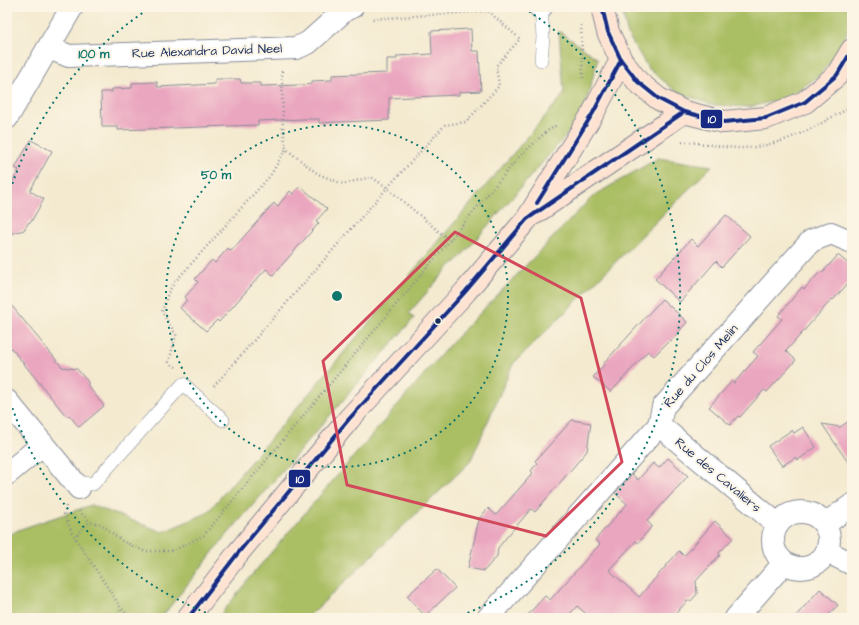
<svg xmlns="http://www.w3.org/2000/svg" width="859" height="625" viewBox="0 0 859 625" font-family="'Architects Daughter',sans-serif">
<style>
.green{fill:#aabe63;stroke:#627660}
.building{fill:#eaa6bf}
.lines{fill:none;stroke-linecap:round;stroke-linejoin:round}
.lane-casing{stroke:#888c97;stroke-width:14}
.street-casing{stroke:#888c97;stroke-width:24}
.secondary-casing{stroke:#888c97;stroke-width:24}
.path{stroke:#888c97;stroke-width:2.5;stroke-dasharray:1 3;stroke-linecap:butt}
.lane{stroke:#fff;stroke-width:13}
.street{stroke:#fff;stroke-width:22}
.secondary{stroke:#fee3d2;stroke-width:22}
.bus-1-casing{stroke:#fcf5e5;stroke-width:7}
.bus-1{stroke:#172983;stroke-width:4}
.marked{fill:none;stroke:#d1495b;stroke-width:3;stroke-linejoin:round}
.ring{fill:none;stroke:#0f766e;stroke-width:2;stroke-dasharray:2 4}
.bus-dot{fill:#1b2f5e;stroke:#fcf5e5;stroke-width:1.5}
.labels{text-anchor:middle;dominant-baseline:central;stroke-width:4;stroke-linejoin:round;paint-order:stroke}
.street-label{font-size:13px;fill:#1b2f5e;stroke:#fcf5e5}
.centre{fill:#0f766e;stroke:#fcf5e5;stroke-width:2}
.ring-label{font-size:12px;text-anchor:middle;font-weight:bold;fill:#0f766e;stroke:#fcf5e5;stroke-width:4;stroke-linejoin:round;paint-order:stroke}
.line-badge{stroke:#fcf5e5;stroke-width:1.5}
.badge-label{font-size:11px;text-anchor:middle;font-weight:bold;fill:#fff}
</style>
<rect width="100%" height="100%" fill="#fcf5e5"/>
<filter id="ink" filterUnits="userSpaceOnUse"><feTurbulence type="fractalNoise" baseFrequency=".025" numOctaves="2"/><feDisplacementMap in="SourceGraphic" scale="8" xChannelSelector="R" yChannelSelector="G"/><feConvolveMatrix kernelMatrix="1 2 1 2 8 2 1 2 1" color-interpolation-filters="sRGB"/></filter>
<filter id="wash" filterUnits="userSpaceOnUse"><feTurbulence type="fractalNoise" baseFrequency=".012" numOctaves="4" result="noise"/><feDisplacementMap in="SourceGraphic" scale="16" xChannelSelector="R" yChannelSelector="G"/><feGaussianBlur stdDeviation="0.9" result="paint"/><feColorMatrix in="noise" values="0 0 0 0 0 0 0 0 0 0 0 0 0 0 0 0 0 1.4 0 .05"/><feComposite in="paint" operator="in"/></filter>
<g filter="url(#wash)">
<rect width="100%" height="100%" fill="#f4ead0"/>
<path class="green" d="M621,7h231v11l-11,30 -23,29 -32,21 -36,9 -38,-2 -35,-13 -29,-24 -20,-33z
M559,31l39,28 -16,58 -124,143 -9,7 -40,46 5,5 -193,224 -60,76h-154v-81l11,-7 73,-25 72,27 44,-19 357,-419z
M658,158l54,8 -199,198 -43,98 -163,156h-89l39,-49 194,-226 142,-147z"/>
<g id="blocks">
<path class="building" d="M471,29l1,22h7l2,40 -22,1v3l-70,3v22l-70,3v-4h-16l-45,2v4l-140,5v-3h-16l-1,-35h11v-3l20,-1v-5l25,-1v5l39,-2 19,-1v-5h25l1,4h20v3l40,-1 11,-1v-3l20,-1v-5l55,-2v-14h10v-3l35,-2 -1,-23z
M31,140l21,11 -22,40 14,8 -13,23h-2l-5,8 -17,5v-43l12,-22 -4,-2z
M300,186l27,23 -11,12 3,2 -46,52 -7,-6 -47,53 -2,-2 -11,11 -26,-23 7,-8 -2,-3 13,-15 -3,-3 17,-19 3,3 13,-15 3,3 43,-48 3,4 13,-16 3,3z
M726,215l24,21 -28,31 -6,-6 -36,41 -25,-23 36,-40 7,7z
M838,255l14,12v12l-19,21 -1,-1 -46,52 10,9 -29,32 -3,-2 -24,27 -2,-1 -8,9 -21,-18 23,-26 2,2 24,-27 -5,-4 29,-33 -4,-3 24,-29 2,2 17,-18 1,2z
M662,299l25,23 -16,19 -1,-1 -16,16 -6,-5 -37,41 -18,-15 11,-12 -1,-1z
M7,300l55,67 15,2 11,13v4l16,20 -25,21 -10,-12 -2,2 -60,-74z
M852,419v49l-30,-44 18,3z
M572,420l19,3 -4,28 -52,61 -4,-3 -26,30 -7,9 -1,8 -13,15 -16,-3 11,-49 9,-11 8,7 37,-42 -2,-2 6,-8 -2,-2z
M803,427l13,20 -18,13 -2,-3 -14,9 -14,-20 24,-16 2,3z
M668,458l20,18 -41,45 5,5 -14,17 -2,-2 -27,29 30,27 40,-46 5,5 31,-35 18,17 -14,15 1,2 -24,26 1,13 -6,7h-4l-15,17h-81l-14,-12 -9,10 2,2h-45l20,-22 5,4 50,-56 -5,-4 32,-36 -12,-11 17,-19 6,6 15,-17 6,5z
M437,569l18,19 -30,28 -18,-20z
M820,589l18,16 -12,13h-32z"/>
</g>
</g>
<g filter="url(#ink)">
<use href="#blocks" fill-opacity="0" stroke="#888c97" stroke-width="1"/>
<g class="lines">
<defs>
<path id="lane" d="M541,7l2,30 -2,23
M72,482l21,2 90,-100 40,36"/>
<path id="street" d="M540,7h1
M49,48l20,8 227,-8 12,-5 37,-33 7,-3
M7,118l65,-111
M7,401l72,87
M659,425l118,99
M7,474l36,-30
M773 540a28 28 0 1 1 56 0a28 28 0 1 1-56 0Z
M825,524l27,-19
M828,552l24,12
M488,618l171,-193 4,-18 148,-166 20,-8 21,9
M736,618l48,-55"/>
<path id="secondary" d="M602,7l6,25 13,28 17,22 21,17 25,13 40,10 42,-4 39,-16 32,-27 15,-25
M535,213l149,-101
M188,618l50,-65 111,-134 116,-127 62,-73 66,-106 28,-53"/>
</defs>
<use href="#lane" class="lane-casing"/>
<use href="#street" class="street-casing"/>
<use href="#secondary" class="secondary-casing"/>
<path class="path" d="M581,25l2,55
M282,71l1,59 3,19 32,25 25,10 28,-7 14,9 65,55
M682,142c20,0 39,6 58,6 27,0 53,-10 76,-22 12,-6 23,-14 36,-18
M176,367l-7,-5 7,-27 -14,-23 6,-19 6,-10 96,-107 16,-27
M214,386l173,-198 58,-63 21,-3 33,-36 -3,-20 24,-27 -32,-28 -117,8
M66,506l-2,8 8,19 49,75 9,10
M79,511l11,11
M76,539l2,-6 12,-11 11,2 21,17 22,10h29l31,-16 315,-378 28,-26 10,-6
M116,618l5,-10"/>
<use href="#lane" class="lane"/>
<use href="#street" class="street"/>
<use href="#secondary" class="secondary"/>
<defs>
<path id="bus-1" d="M602,7l6,25 13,28 17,22 21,17 25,13 40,10 42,-4 39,-16 32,-27 15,-25
M537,203l56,-90 28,-53
M188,618l50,-65 111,-134 116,-127 62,-73 157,-107"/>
</defs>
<use href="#bus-1" class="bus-1-casing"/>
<use href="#bus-1" class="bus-1"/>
</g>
</g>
<path class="marked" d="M455,232l126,66 41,164 -76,74 -199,-51 -24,-124z"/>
<g class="ring">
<circle cx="337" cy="296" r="171"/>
<path d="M217 617A343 343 0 0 1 7 391M7 201A343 343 0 0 1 150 8M524 8A343 343 0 0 1 457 617"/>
</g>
<circle class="bus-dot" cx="438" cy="321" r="3.5"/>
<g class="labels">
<g class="street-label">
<text transform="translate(207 51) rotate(-2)">Rue Alexandra David Neel</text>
<text transform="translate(701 366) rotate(-49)">Rue du Clos Melin</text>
<text transform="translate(718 475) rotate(40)">Rue des Cavaliers</text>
</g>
</g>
<circle cx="337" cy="296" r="6" class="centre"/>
<g class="ring-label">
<text x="94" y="58">100 m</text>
<text x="216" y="179">50 m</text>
</g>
<g class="line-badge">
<rect x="700" y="109" width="23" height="20" rx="4" fill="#172983"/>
<rect x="288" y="469" width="23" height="19" rx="4" fill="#172983"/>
</g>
<g class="badge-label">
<text x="712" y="123">10</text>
<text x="300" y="483">10</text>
</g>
<rect width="859" height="625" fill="none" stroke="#fcf5e5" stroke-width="24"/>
</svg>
